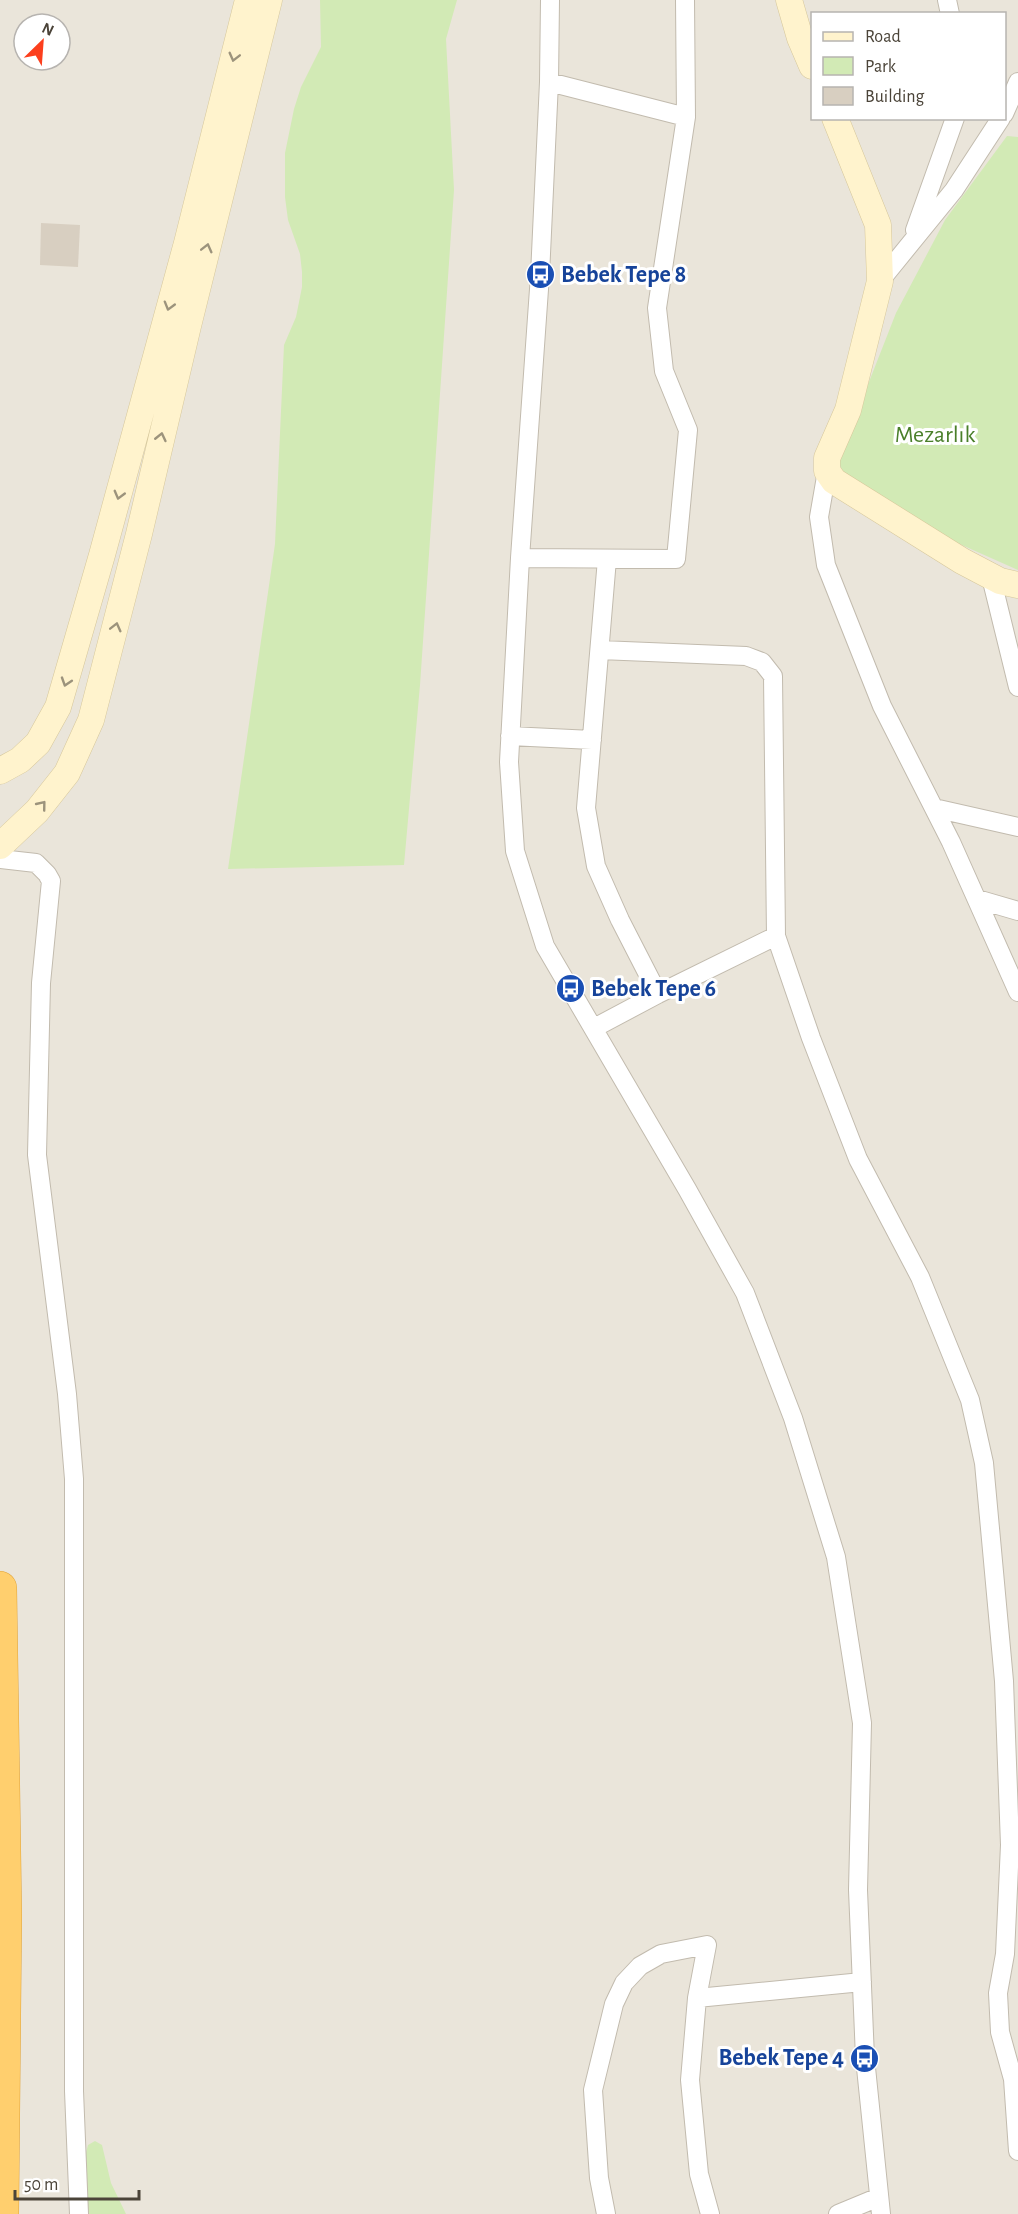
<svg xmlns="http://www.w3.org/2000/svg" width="1018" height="2214" viewBox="0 0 1018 2214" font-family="'Alegreya Sans',sans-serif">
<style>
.residential{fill:#eae5da;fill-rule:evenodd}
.green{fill:#d2eab5}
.building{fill:#d8cfc1}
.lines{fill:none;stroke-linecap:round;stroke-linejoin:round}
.street-casing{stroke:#c2bbae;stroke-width:20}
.secondary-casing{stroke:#d6c79b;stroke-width:27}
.highway-casing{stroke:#e0a43c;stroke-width:34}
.street{stroke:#fff;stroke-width:18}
.secondary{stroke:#fff3cd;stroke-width:26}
.highway{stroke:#ffcf6e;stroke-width:33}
.oneway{stroke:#9c937c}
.labels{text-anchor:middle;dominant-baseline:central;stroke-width:6;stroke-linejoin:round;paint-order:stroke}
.transit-label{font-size:24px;font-weight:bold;fill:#164399;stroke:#fff;text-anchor:start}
.park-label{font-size:24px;fill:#4a7f2a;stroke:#fff}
</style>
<rect width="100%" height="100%" fill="#f6f3ec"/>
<path class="residential" d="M0,0h1018v2214h-1018zM812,14h192v104h-192zM24,24h36v36h-36z"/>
<path class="green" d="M320,0h137l-11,39 8,151 -34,495 -16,180 -176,4 47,-325 9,-199 12,-28 6,-30v-15l-2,-18 -12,-34 -3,-23v-44l9,-44 7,-22 20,-40z
M1007,136l11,1v433l-63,-28 -111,-68 -6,-13 58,-148 49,-93z
M95,2141l7,4 9,38 15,31h-38c-1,-22 -7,-47 0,-69z"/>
<path class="building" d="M41,223l39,2 -2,42 -38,-2z"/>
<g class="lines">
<defs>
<path id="street" d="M550,0l-1,82 -9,193 -20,283 -11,204 6,89 30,95 142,243 58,104 48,125 43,139 26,166 -4,167 7,168 16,156
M947,0l3,14
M549,82l137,35
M1004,114l14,-32
M915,230l40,-112
M880,281l74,-91 47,-72
M827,471l-8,46 7,48 56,141 69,136 67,150
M520,558l156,1 12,-129 -24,-59 -7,-63 29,-191 -1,-117
M607,559l-21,249 10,58 24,54 38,74
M991,577l27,110
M600,650l146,6 16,6 11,14 3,260 35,102 47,121 62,118 50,123 14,63 20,218 6,164 -5,109 -7,39 2,39 13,47 5,72
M510,736l82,4
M934,808l84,19
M0,859l36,4 11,11 4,7 -10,102 -4,172 30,239 7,85v612l5,123
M977,899l41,12
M594,1028l64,-34 118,-58
M697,1998l165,-16
M606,2214l-7,-36 -6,-88 21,-86 10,-21 16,-17 21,-12 46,-9 -10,53 -7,82 9,94 11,40
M838,2214l41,-17"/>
<path id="secondary" d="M789,0l11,38 12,28
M835,118l43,107 2,56 -32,129 -21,48v13l7,10 128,80 38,20 18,4
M0,771l20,-11 18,-17 20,-36 44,-152 85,-312 61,-243
M0,846l37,-35 30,-38 24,-53 48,-186 49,-208 81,-326"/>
<path id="highway" d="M0,1588l5,327 -3,299"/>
</defs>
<use href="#street" class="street-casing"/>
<use href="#secondary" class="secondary-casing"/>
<use href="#highway" class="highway-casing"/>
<use href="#street" class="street"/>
<use href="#secondary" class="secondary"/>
<use href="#highway" class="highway"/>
</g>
<defs><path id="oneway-chevron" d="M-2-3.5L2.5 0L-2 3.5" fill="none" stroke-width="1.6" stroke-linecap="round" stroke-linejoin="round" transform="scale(1.5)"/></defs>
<g class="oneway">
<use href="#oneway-chevron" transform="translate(234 57) rotate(104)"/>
<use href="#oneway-chevron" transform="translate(207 248) rotate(-76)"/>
<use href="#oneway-chevron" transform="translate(169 306) rotate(106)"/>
<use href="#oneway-chevron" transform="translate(161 437) rotate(-77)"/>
<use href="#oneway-chevron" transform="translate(119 495) rotate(105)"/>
<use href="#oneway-chevron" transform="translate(116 627) rotate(-76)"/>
<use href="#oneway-chevron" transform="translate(66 682) rotate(108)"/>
<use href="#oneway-chevron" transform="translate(42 805) rotate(-51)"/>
</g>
<defs>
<symbol id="bus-disc" viewBox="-11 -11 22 22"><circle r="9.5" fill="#1a4fb4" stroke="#fff"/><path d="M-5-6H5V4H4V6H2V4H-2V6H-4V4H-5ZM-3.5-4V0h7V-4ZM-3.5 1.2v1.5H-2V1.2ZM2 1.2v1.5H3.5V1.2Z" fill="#fff"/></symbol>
</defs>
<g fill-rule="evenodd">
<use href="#bus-disc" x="524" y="258" width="33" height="33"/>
<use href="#bus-disc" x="554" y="972" width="33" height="33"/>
<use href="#bus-disc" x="848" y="2042" width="33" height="33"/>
</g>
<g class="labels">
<g class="transit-label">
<text x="561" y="275">Bebek Tepe 8</text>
<text x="591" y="989">Bebek Tepe 6</text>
<text x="844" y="2058" text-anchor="end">Bebek Tepe 4</text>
</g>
<g class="park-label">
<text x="935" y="435">Mezarlık</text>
</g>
</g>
<rect x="811" y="12" width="195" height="108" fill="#ffffff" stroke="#b7b4b0" stroke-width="1.5"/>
<rect x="823" y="32" width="30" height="9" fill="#fff3cd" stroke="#b7b4b0" stroke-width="1.5"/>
<text x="865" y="42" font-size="18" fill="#4b4439">Road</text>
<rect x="823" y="57" width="30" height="18" fill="#d2eab5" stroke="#b7b4b0" stroke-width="1.5"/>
<text x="865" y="72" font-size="18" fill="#4b4439">Park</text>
<rect x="823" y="87" width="30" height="18" fill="#d8cfc1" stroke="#b7b4b0" stroke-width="1.5"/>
<text x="865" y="102" font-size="18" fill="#4b4439">Building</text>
<g transform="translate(42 42) rotate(25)"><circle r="28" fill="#ffffff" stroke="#b7b4b0" stroke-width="1.5"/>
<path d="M0-4.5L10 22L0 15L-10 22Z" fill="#fc3f1d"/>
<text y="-9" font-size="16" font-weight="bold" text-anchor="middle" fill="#4b4439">N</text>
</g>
<path d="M15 2190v9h124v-9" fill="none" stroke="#4b4439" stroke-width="3"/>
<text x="24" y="2190" font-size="18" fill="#4b4439" stroke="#ffffff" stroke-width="4.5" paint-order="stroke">50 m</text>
</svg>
